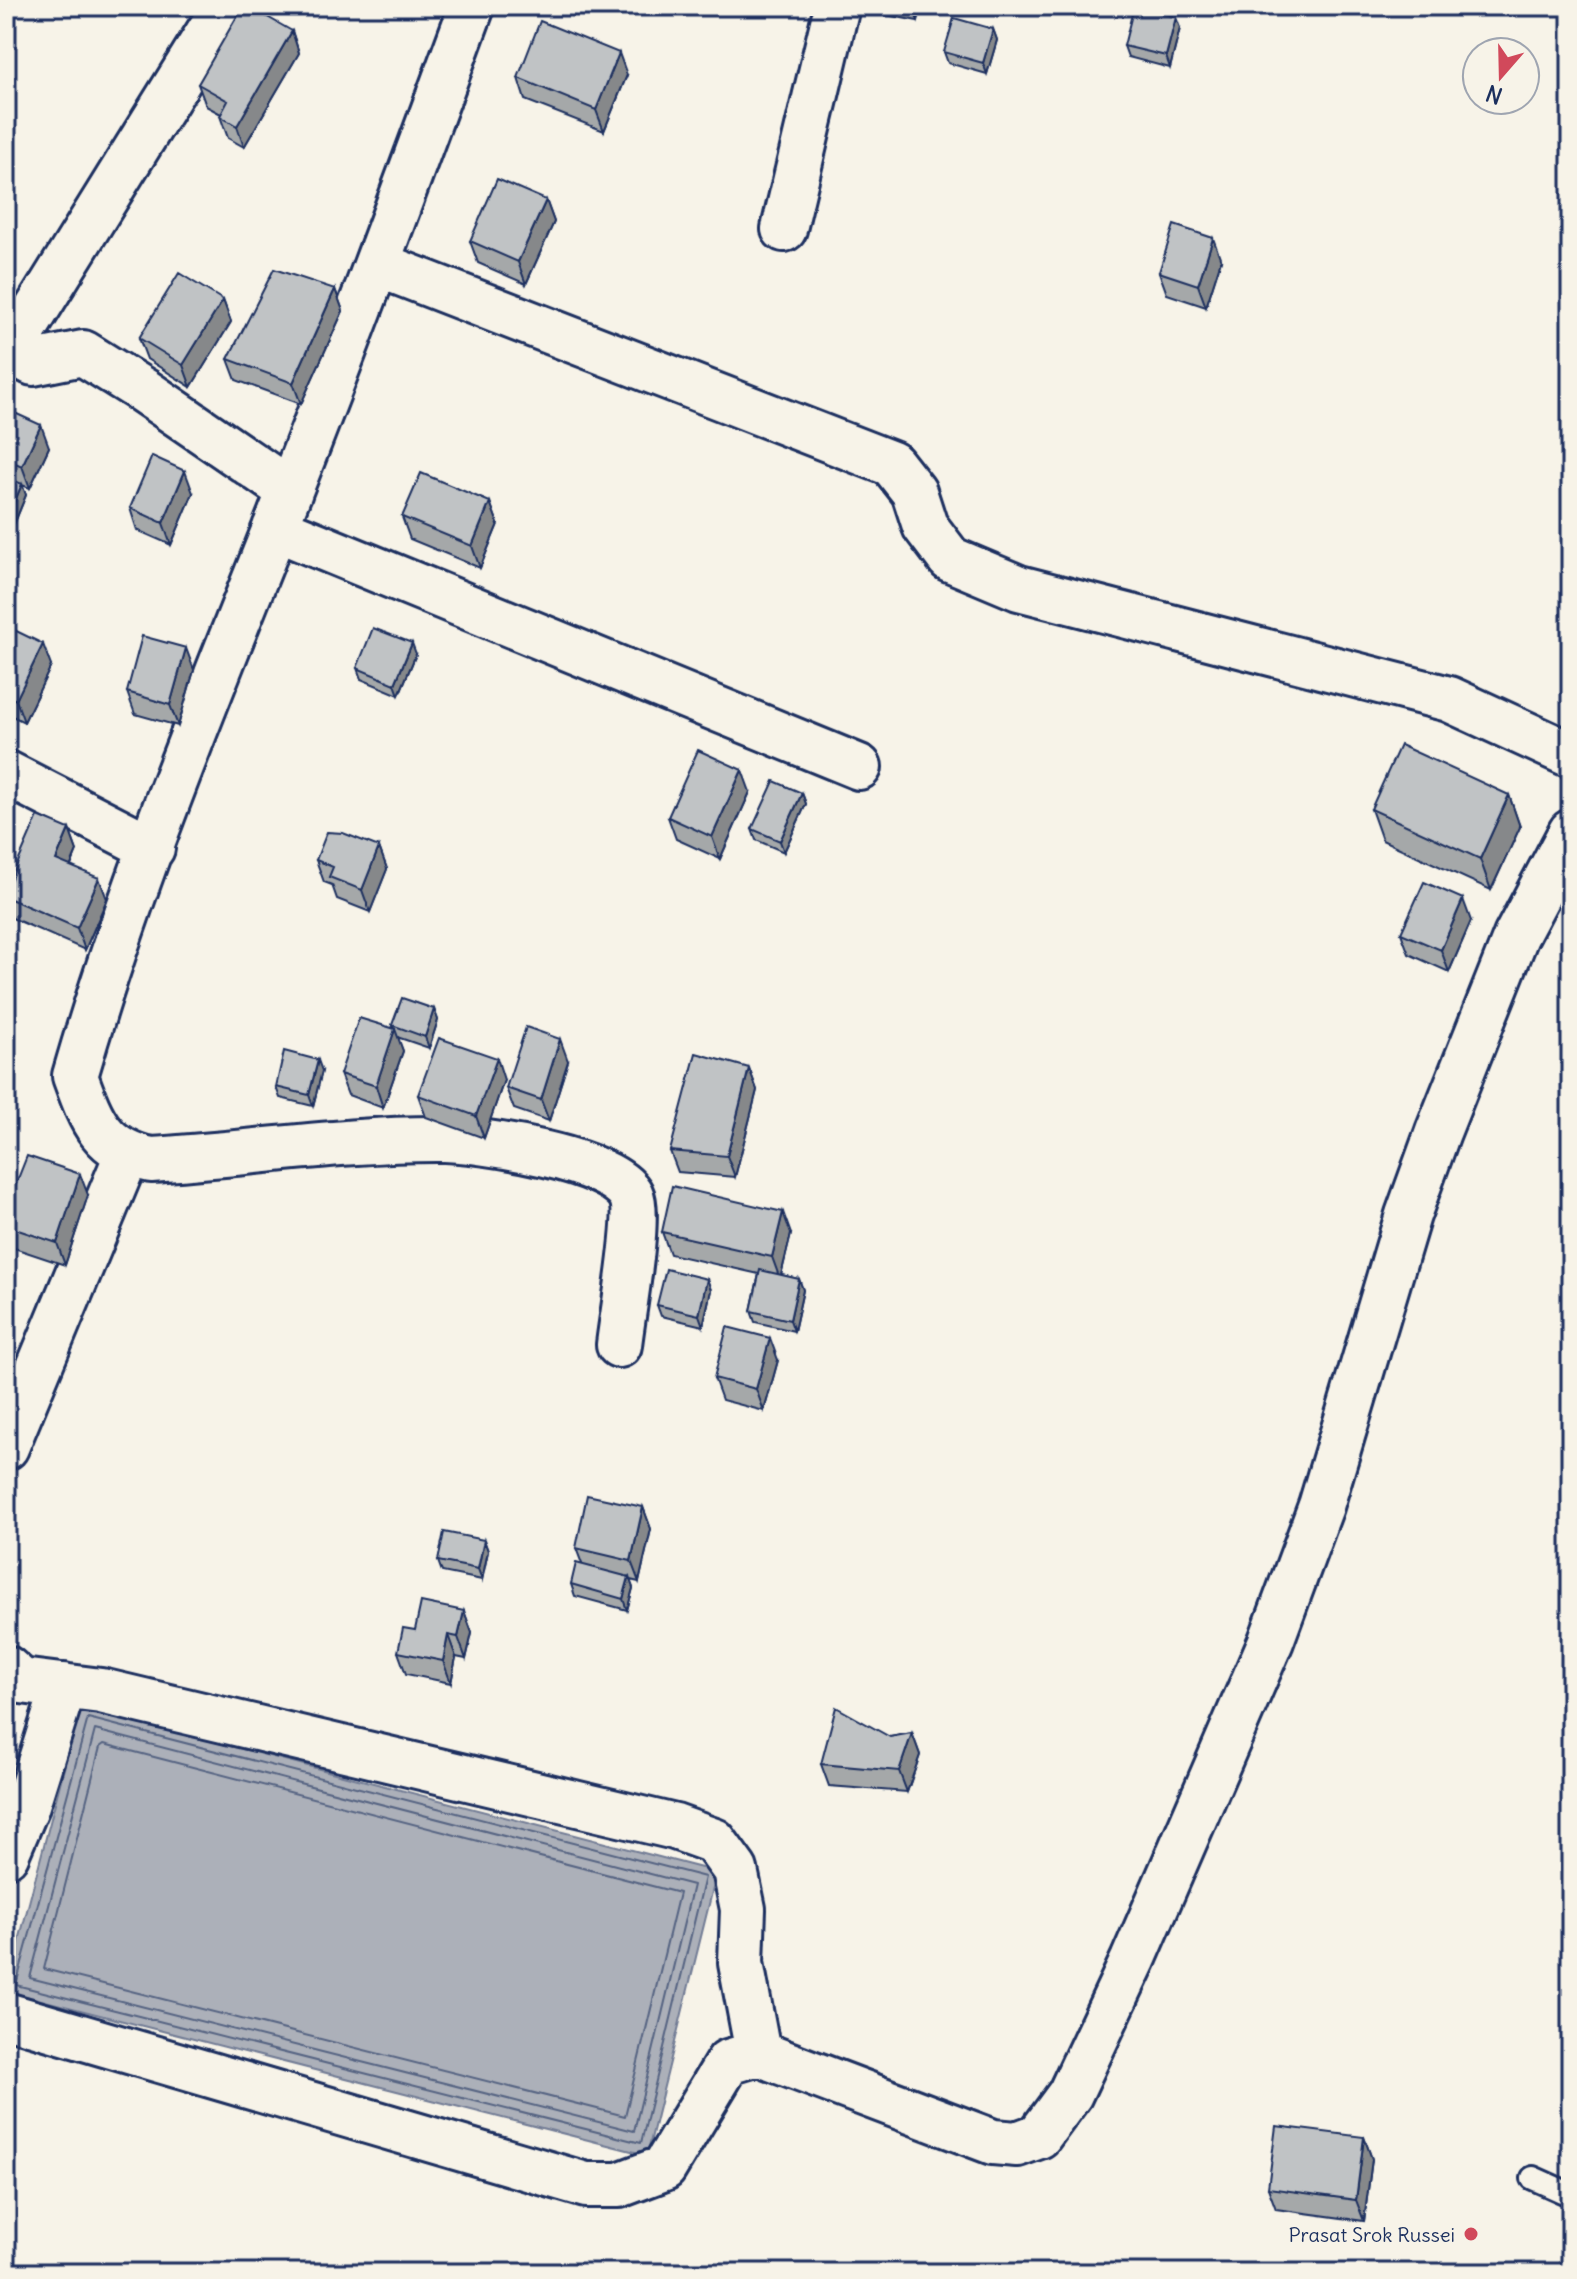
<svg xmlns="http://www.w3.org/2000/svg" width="1577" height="2279" viewBox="0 0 1577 2279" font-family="Delius,sans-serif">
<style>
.water{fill:#acb0b9;stroke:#727c95;stroke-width:2}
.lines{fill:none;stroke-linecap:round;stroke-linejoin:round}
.shore{stroke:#556382;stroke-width:2}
.lane-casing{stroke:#1b2f5e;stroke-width:28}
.street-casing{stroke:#1b2f5e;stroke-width:50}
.lane{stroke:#f7f3e8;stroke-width:22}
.street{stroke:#f7f3e8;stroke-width:44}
.wall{fill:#a5a8a9;stroke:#1b2f5e;stroke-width:2}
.shaded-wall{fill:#86888a;stroke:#1b2f5e;stroke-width:2}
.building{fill:#c0c3c5;stroke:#1b2f5e;stroke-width:2}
.poi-dot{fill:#d1495b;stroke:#f7f3e8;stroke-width:3}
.labels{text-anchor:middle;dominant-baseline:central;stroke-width:6;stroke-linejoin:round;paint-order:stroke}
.poi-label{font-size:20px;fill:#1b2f5e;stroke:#f7f3e8;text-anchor:end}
</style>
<rect width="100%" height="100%" fill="#f7f3e8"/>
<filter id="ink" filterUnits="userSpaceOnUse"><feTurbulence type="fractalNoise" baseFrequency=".0125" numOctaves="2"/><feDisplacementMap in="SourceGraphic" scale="16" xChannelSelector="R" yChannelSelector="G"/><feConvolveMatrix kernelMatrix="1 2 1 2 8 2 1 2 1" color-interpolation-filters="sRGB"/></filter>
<g filter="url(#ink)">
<path class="water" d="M80,1707l637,165 -70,283 -641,-164z"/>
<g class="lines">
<path class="shore" d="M88,1718l617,159 -64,266 -625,-158z
M95,1730l598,155 -59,246 -604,-153z
M104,1744l575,149 -54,223 -581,-147 56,-222z"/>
<defs>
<path id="lane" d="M1533,2178l38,17"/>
<path id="street" d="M472,6c-64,174 -128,348 -196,520 -72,181 -147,362 -201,550 16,44 26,74 76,84 95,-6 199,-22 293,-21 39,1 169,20 187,56 10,20 -9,122 -12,150
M784,229l53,-223
M377,264l515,200 22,28 11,34 25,33 69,29 430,111 122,56
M11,351l22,12 50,-10 61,38 146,100
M6,359l219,-353
M275,528l584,239
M6,773l146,75
M6,1447l121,-292
M6,1668l15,13 80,10 574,136 39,14 21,29 8,39 -2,54 17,90
M6,1855l20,-47 38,-122
M6,2015l580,170h33l45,-17 64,-106 30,-9 235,89 24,2 22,-8 31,-42 63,-134 138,-319 50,-135 87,-291 30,-83 78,-196 55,-104"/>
</defs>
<use href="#lane" class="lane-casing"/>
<use href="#street" class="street-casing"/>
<use href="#lane" class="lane"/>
<use href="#street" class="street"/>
</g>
<path class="wall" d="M665,6h30l-2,8z
M878,6h43l-3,15 -37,-7z
M995,6h21l-2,6z
M1180,28l-10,40 -42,-11 -4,-11z
M993,29l4,11 -10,34 -39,-11 -4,-11z
M292,31l7,22 -55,94 -16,-9 -8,-22 1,-2 -15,-8 -8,-22z
M627,75l-23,56 -79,-31 -7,-22z
M546,200l8,22 -28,62 -48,-21 -8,-22z
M1221,260l-15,47 -39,-13 -8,-22z
M335,289l8,22 -42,93 -65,-24 -8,-21z
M223,300l8,22 -40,65 -44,-28 -8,-21z
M6,409l43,38 -19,41 -8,-3 4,10 -16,39 -4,-2z
M193,493l-22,52 -34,-15 -7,-22z
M490,502l8,22 -18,44 -70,-29 -8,-22z
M6,626l45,40 -27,56 -18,-9z
M416,654l-17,41 -38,-16 -4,-11z
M194,670l-16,56 -43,-12 -8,-22z
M750,792l-30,67 -44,-20 -8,-22z
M802,793l4,11 -22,48 -28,-12 -4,-11z
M1509,795l11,32 -29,63 -109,-50 -11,-31z
M69,829l8,22 -6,15 36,33 -22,51 -73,-32 -6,-15v-13z
M379,847l8,22 -17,43 -33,-13 -5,-14 -8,-3 -8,-22z
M1471,921l-22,51 -40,-18 -8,-21z
M434,1009l4,11 -9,28 -32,-11 6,14 -20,57 -35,-13 -8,-21 54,-45 -2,-4z
M568,1061l-19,60 -35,-12 -8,-21z
M749,1068l8,22 -22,87 -57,-5 -8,-21z
M322,1071l-9,35 -33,-8 -4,-11z
M504,1080l-20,58 -58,-21 -8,-22z
M88,1195l-23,70 -57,-19 -2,-7v-30z
M662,1232l129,2 -10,41 18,4 4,11 -9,41 -39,-9 -4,-11 8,-37 -89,-20z
M707,1279l4,11 -8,36 -42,-10 -4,-11z
M778,1360l-14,51 -42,-11 -8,-22z
M643,1507l8,22 -12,53 -9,-2 3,8 -6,22 -52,-14 -4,-12 11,-20 -6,-16z
M484,1540l4,11 -6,29 -40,-8 -4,-11z
M464,1611l8,22 -6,26 -10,-2 -5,26 -45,-9 -8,-22 17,-22z
M912,1733l8,22 -13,37 -78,-6 -8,-22 69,-27z
M1364,2137l8,22 -8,62 -88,-12 -8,-21z"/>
<path class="shaded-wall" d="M914,6h7l-3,15 -4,-11z
M1176,17l4,11 -10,40 -4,-12z
M993,29l4,11 -10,34 -4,-11z
M292,31l7,22 -55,94 -7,-21z
M619,53l8,22 -23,56 -8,-21z
M546,200l8,22 -28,62 -8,-22z
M1213,238l8,22 -15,47 -8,-22z
M335,289l8,22 -42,93 -8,-21z
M223,300l8,22 -40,65 -8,-22z
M41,425l8,22 -19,41 -8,-22z
M185,471l8,22 -22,52 -8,-22z
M22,484l4,11 -16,39 -4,-12z
M490,502l8,22 -18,44 -8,-22z
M412,643l4,11 -17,41 -4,-11z
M43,644l8,22 -27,56 -8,-22z
M186,648l8,22 -16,56 -8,-21z
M742,770l8,22 -30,67 -8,-22z
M802,793l4,11 -22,48 -4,-11z
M1509,795l11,32 -29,63 -11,-31z
M69,829l8,22 -13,31 -8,-22z
M379,847l8,22 -17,43 -8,-22z
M99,878l8,21 -22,51 -8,-22z
M1463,899l8,22 -22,51 -8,-22z
M6,993l3,8 -3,7z
M434,1009l4,11 -9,28 -4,-11z
M395,1029l8,22 -20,57 -7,-22z
M560,1039l8,22 -19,60 -8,-21z
M497,1058l7,22 -20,58 -8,-22z
M318,1060l4,11 -9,35 -4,-11z
M749,1068l8,22 -22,87 -8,-21z
M80,1174l8,21 -23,70 -8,-22z
M783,1212l8,22 -11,45 -8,-22z
M707,1279l4,11 -8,36 -4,-11z
M799,1279l4,11 -9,41 -4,-11z
M770,1338l8,22 -14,51 -8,-22z
M643,1507l8,22 -12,53 -8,-21z
M484,1540l4,11 -6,29 -4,-11z
M629,1577l4,11 -6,22 -4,-11z
M464,1611l8,22 -6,26 -8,-22z
M448,1635l8,22 -5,26 -8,-22z
M912,1733l8,22 -13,37 -8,-21z
M1364,2137l8,22 -8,62 -8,-21z"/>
<path class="building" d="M243,6h5l44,25 -55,95 -17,-10 8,-15 -30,-17z
M892,6h22v4z
M1134,6l42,11 -10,39 -42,-10z
M954,18l39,11 -10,34 -39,-11z
M540,21l79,32 -23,57 -78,-32z
M497,179l49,21 -28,62 -48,-21z
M1174,225l39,13 -15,47 -39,-13z
M274,269l61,20 -42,94 -65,-24z
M179,273l44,27 -40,65 -44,-27z
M6,409l35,16 -19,41 -16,-7z
M152,456l33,15 -22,52 -33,-15z
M421,473l69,29 -18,44 -70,-29z
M6,477l16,7 -16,38z
M6,626l37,18 -27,56 -10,-5z
M373,628l39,15 -17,41 -38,-16z
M142,636l44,12 -16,57 -43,-13z
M1400,745l109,50 -29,64 -109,-50z
M698,750l44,20 -30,67 -44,-20z
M774,781l28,12 -22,48 -28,-12z
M38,816l31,13 -13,31 43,18 -22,50 -71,-31v-7z
M327,832l16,1 36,14 -17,43 -33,-13 4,-10 -17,-7z
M1424,882l39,17 -22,51 -40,-17z
M402,998l32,11 -9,28 -33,-12z
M359,1018l36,11 -19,57 -36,-12z
M526,1027l34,12 -19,61 -35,-12z
M439,1038l58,20 -21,58 -58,-21z
M284,1051l34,9 -9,35 -33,-8z
M696,1053l53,15 -22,88 -57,-5z
M27,1156l53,18 -23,69 -51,-17v-17z
M672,1186l111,26 -11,45 -110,-25z
M666,1269l41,10 -8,36 -42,-10z
M760,1270l39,9 -9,41 -39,-9z
M727,1327l43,11 -14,51 -42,-11z
M587,1495l56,12 -12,54 -55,-13z
M444,1532l40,8 -6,29 -40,-8z
M576,1563l53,14 -6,22 -52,-15z
M421,1602l43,9 -6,26 -10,-2 -5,26 -45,-9 5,-24 12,2z
M836,1707l54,30 22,-4 -13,38 -78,-7z
M1276,2126l88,11 -8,63 -88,-12z
M47,2265l6,8h-15z"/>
</g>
<circle class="poi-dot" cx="1471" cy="2234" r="8"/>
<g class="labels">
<g class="poi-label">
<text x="1455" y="2234">Prasat Srok Russei</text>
</g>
</g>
<rect width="1577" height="2279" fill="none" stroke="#f7f3e8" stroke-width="32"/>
<rect x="16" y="16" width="1545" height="2247" fill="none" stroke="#1b2f5e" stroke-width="3" filter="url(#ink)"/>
<g transform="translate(1501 76) rotate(200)"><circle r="38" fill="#f7f3e8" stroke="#9fa5b1" stroke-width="2"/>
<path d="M0-6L14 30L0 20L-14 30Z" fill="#d1495b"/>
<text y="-12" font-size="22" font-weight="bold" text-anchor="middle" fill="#1b2f5e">N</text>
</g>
</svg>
